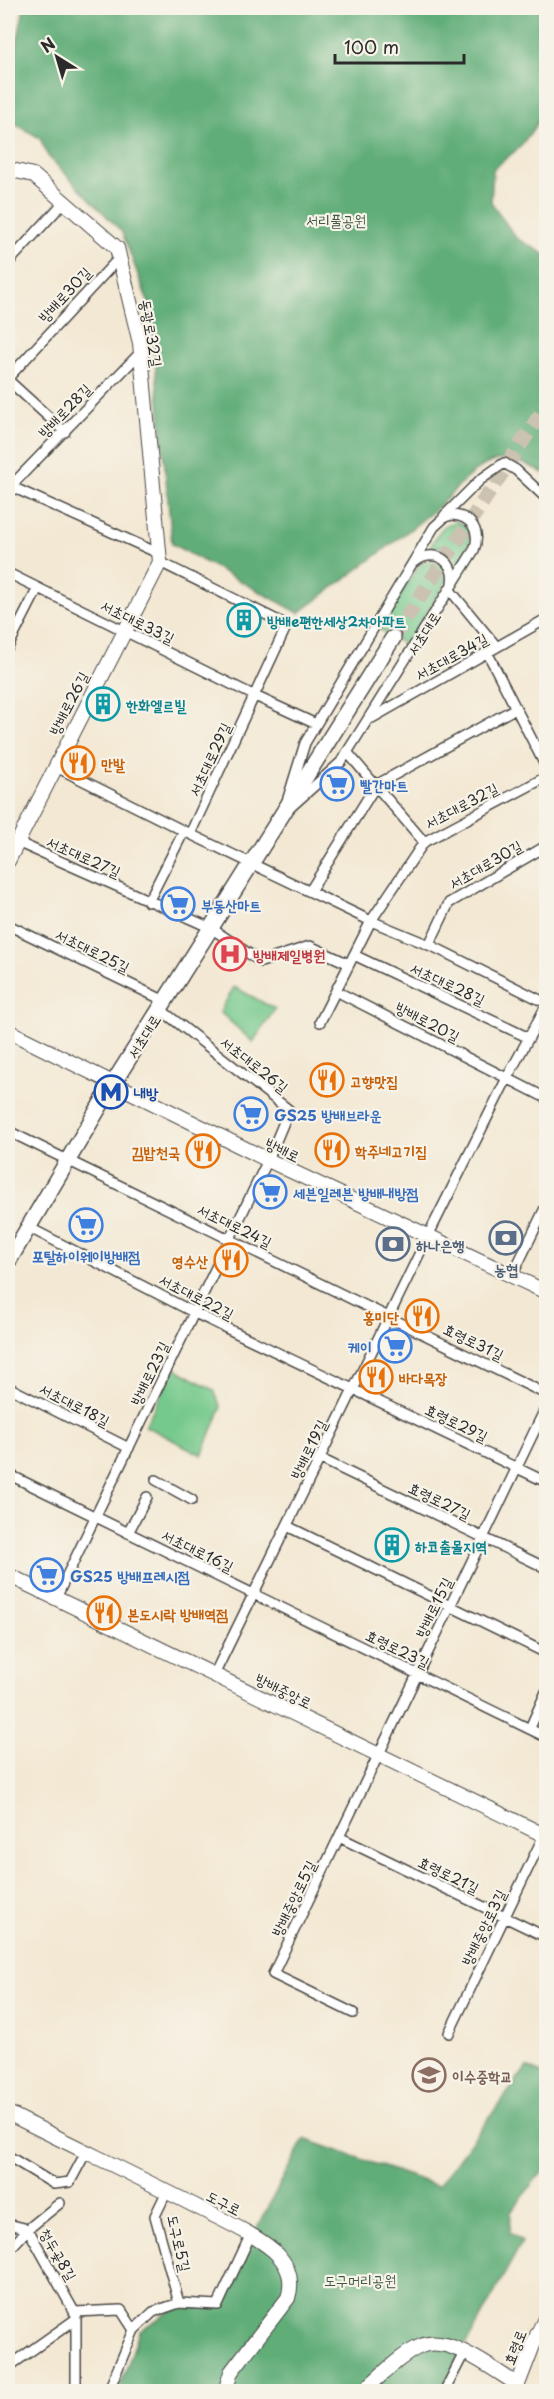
<svg xmlns="http://www.w3.org/2000/svg" width="554" height="2399" viewBox="0 0 554 2399" font-family="'Playpen Sans','Poor Story',sans-serif">
<style>
.green{fill:#76c98c;stroke:#507a5c;stroke-width:1.5}
.forest{fill:#60ad78;stroke:#466c52;stroke-width:1.5}
.lines{fill:none;stroke-linecap:round;stroke-linejoin:round}
.primary-tunnel{stroke:#cbc2b1;stroke-width:15;stroke-dasharray:15 8;stroke-linecap:butt}
.street-casing{stroke:#494744;stroke-width:12}
.secondary-casing{stroke:#494744;stroke-width:16}
.primary-casing{stroke:#494744;stroke-width:18}
.street{stroke:#fff;stroke-width:9}
.secondary{stroke:#fff;stroke-width:14}
.primary{stroke:#fff;stroke-width:15}
.labels{text-anchor:middle;dominant-baseline:central;stroke-width:4.5;stroke-linejoin:round;paint-order:stroke}
.park-label{font-size:15px;fill:#425a48;stroke:#f7f3e8}
.street-label{font-size:15px;fill:#2b2b2b;stroke:#f7f3e8}
.culture-label{font-size:15px;font-weight:bold;fill:#0d838f;stroke:#f7f3e8;text-anchor:start}
.food-label{font-size:15px;font-weight:bold;fill:#c56008;stroke:#f7f3e8;text-anchor:start}
.shop-label{font-size:15px;font-weight:bold;fill:#366cbe;stroke:#f7f3e8;text-anchor:start}
.health-label{font-size:15px;font-weight:bold;fill:#be3a42;stroke:#f7f3e8;text-anchor:start}
.transit-label{font-size:15px;font-weight:bold;fill:#164399;stroke:#f7f3e8;text-anchor:start}
.service-label{font-size:15px;font-weight:bold;fill:#4e5e75;stroke:#f7f3e8;text-anchor:start}
.education-label{font-size:15px;font-weight:bold;fill:#785e54;stroke:#f7f3e8;text-anchor:start}
</style>
<rect width="100%" height="100%" fill="#f7f3e8"/>
<filter id="ink" filterUnits="userSpaceOnUse"><feTurbulence type="fractalNoise" baseFrequency=".0167" numOctaves="2"/><feDisplacementMap in="SourceGraphic" scale="12" xChannelSelector="R" yChannelSelector="G"/><feConvolveMatrix kernelMatrix="1 2 1 2 8 2 1 2 1" color-interpolation-filters="sRGB"/></filter>
<filter id="wash" filterUnits="userSpaceOnUse"><feTurbulence type="fractalNoise" baseFrequency=".008" numOctaves="4" result="noise"/><feDisplacementMap in="SourceGraphic" scale="24" xChannelSelector="R" yChannelSelector="G"/><feGaussianBlur stdDeviation="1.35" result="paint"/><feColorMatrix in="noise" values="0 0 0 0 0 0 0 0 0 0 0 0 0 0 0 0 0 1.4 0 .05"/><feComposite in="paint" operator="in"/></filter>
<g filter="url(#wash)">
<rect width="100%" height="100%" fill="#f3e8d3"/>
<path class="green" d="M458,522c24,10 6,31 -2,45 1,-17 -13,-26 -28,-16 8,-13 13,-30 30,-29z
M428,561h5l9,6 4,15 -39,64 -28,-17 40,-64z
M234,987l41,22 -22,33 -33,-30z
M174,1368l40,22 7,18 -19,47 -57,-29z"/>
<path class="forest" d="M24,8h522v103l-26,36 -27,22 -2,33 25,36 30,17v215l-3,3c-16,-9 -34,-18 -52,-11 -26,11 -39,34 -60,51 -43,35 -88,67 -132,100l-127,-69 -22,-237 -28,-75 -74,-76 -8,-18 -32,-18v-33z
M527,2067l19,9v94l-11,10 -24,32 -1,20 12,10 -81,149 -323,1 22,-62 37,-23 41,1 46,-94 40,-75 134,47z"/>
</g>
<g filter="url(#ink)">
<g class="lines">
<path class="primary-tunnel" d="M393,638l153,-232"/>
<defs>
<path id="street" d="M8,263l57,-62
M8,378l111,-120
M8,380l57,52
M10,486l150,68
M8,489l133,-137
M452,515c20,1 29,17 22,35l-133,212 -58,52 22,-71 129,-216 11,-10z
M444,516l36,-36 24,-17 12,7 30,28
M416,561c22,-15 44,5 34,29l47,57
M160,562l127,63 -97,209
M8,573l247,123 61,28
M8,647l30,-59
M487,652l59,115
M372,718l174,-99
M347,752l77,90
M54,766l136,68 181,87 65,27 110,55
M8,838l203,90 50,34 49,-16 39,18
M310,891l66,-106 140,-77
M148,902l36,-71
M8,925l157,76
M429,945l20,-42 97,-57
M354,955l175,83
M336,991l210,107
M320,1022l51,-101 53,-79 122,-65
M8,1131l538,263
M28,1227l167,86 351,169
M512,1276l34,-70
M8,1387l121,61
M321,1459l225,109
M8,1474l538,263
M156,1480l36,20
M287,1526l259,127
M128,1533l19,-36
M56,1598l212,-438 21,-50 -129,-101
M214,1675l214,-439 79,-158 39,-72
M530,1728l16,-36
M339,1837l207,100
M353,2013l-80,-39 273,-567
M449,2033l97,-202
M8,2156l46,28 16,-2 16,-30
M167,2191l-12,25 24,87
M8,2224l20,5 48,86v77
M8,2251l20,-22 32,-26
M74,2312l47,-2 13,20
M8,2367l68,-48
M108,2392l26,-62 19,-18 26,-9 39,2 32,-69
M444,2392l20,-39"/>
<path id="secondary" d="M8,169l25,6 84,73 23,95 20,219 -152,299
M8,1031l260,129 278,132
M8,1575l538,261
M8,2113c65,33 131,64 197,98 20,10 59,28 74,45 11,13 14,26 9,42l-57,74 -6,20
M362,2392c18,-15 38,-37 59,-46 28,-12 72,24 96,38
M515,2392l22,-57 9,-18"/>
<path id="primary" d="M8,1262l106,-180 279,-444"/>
</defs>
<use href="#street" class="street-casing"/>
<use href="#secondary" class="secondary-casing"/>
<use href="#primary" class="primary-casing"/>
<use href="#street" class="street"/>
<use href="#secondary" class="secondary"/>
<use href="#primary" class="primary"/>
</g>
</g>
<defs>
<symbol id="building-ring" viewBox="-11 -11 22 22"><circle r="9.5" fill="#f7f3e8" stroke="#0f9aa8" stroke-width="1.5"/><path d="M-4-6H4V6H1V3H-1V6H-4ZM-2.5-4.3h1.7v1.8h-1.7ZM.8-4.3h1.7v1.8H.8ZM-2.5-1h1.7V.8h-1.7ZM.8-1h1.7V.8H.8Z" fill="#0f9aa8"/></symbol>
<symbol id="restaurant-ring" viewBox="-11 -11 22 22"><circle r="9.5" fill="#f7f3e8" stroke="#e8710a" stroke-width="1.5"/><path d="M-5-6h1v4h1v-4h1v4h1v-4h1v5L-1.5 .5V6h-2V.5L-5-1ZM5-6V6H3V1.5H1.5Q1.5-4 5-6Z" fill="#e8710a"/></symbol>
<symbol id="supermarket-ring" viewBox="-11 -11 22 22"><circle r="9.5" fill="#f7f3e8" stroke="#3f7fe0" stroke-width="1.5"/><path d="M-6-5.5h2.5l.6 2H6L4.5 2H-2.5L-4.4-4H-6ZM-1.5 3.2a1.3 1.3 0 1 0 .1 0ZM3 3.2a1.3 1.3 0 1 0 .1 0Z" fill="#3f7fe0"/></symbol>
<symbol id="hospital-ring" viewBox="-11 -11 22 22"><circle r="9.5" fill="#f7f3e8" stroke="#e0444e" stroke-width="1.5"/><path d="M-5-5h3v3.5h4V-5h3V5h-3V1.5h-4V5h-3Z" fill="#e0444e"/></symbol>
<symbol id="metro-ring" viewBox="-11 -11 22 22"><circle r="9.5" fill="#f7f3e8" stroke="#1a4fb4" stroke-width="1.5"/><path d="M-5.5 5V-5H-3L0 0L3-5H5.5V5H3V-.5L0 4L-3-.5V5Z" fill="#1a4fb4"/></symbol>
<symbol id="bank-ring" viewBox="-11 -11 22 22"><circle r="9.5" fill="#f7f3e8" stroke="#5c6f8a" stroke-width="1.5"/><path d="M-6-4H6V4H-6ZM0-2.3a2.3 2.3 0 1 0 0 4.6a2.3 2.3 0 1 0 0-4.6Z" fill="#5c6f8a"/></symbol>
<symbol id="school-ring" viewBox="-11 -11 22 22"><circle r="9.5" fill="#f7f3e8" stroke="#8d6e63" stroke-width="1.5"/><path d="M0-5L7-2L0 1L-7-2ZM-4 1L0 2.5L4 1V4Q0 6-4 4Z" fill="#8d6e63"/></symbol>
</defs>
<g fill-rule="evenodd">
<use href="#building-ring" x="225" y="601" width="38" height="38"/>
<use href="#building-ring" x="84" y="685" width="38" height="38"/>
<use href="#restaurant-ring" x="59" y="744" width="38" height="38"/>
<use href="#supermarket-ring" x="318" y="765" width="38" height="38"/>
<use href="#supermarket-ring" x="159" y="885" width="38" height="38"/>
<use href="#hospital-ring" x="211" y="935" width="38" height="38"/>
<use href="#restaurant-ring" x="308" y="1061" width="38" height="38"/>
<use href="#metro-ring" x="92" y="1073" width="38" height="38"/>
<use href="#supermarket-ring" x="232" y="1095" width="38" height="38"/>
<use href="#restaurant-ring" x="313" y="1131" width="38" height="38"/>
<use href="#restaurant-ring" x="184" y="1132" width="38" height="38"/>
<use href="#supermarket-ring" x="251" y="1173" width="38" height="38"/>
<use href="#supermarket-ring" x="67" y="1206" width="38" height="38"/>
<use href="#bank-ring" x="487" y="1219" width="38" height="38"/>
<use href="#bank-ring" x="374" y="1225" width="38" height="38"/>
<use href="#restaurant-ring" x="212" y="1241" width="38" height="38"/>
<use href="#restaurant-ring" x="403" y="1297" width="38" height="38"/>
<use href="#supermarket-ring" x="376" y="1327" width="38" height="38"/>
<use href="#restaurant-ring" x="357" y="1358" width="38" height="38"/>
<use href="#building-ring" x="373" y="1526" width="38" height="38"/>
<use href="#supermarket-ring" x="28" y="1556" width="38" height="38"/>
<use href="#restaurant-ring" x="85" y="1594" width="38" height="38"/>
<use href="#school-ring" x="410" y="2056" width="38" height="38"/>
</g>
<g class="labels">
<g class="park-label">
<text x="336" y="219">서리풀공원</text>
<text x="360" y="2279">도구머리공원</text>
</g>
<g class="street-label">
<text transform="translate(64 294) rotate(-47)">방배로30길</text>
<text transform="translate(152 333) rotate(80)">동광로32길</text>
<text transform="translate(64 410) rotate(-46)">방배로28길</text>
<text transform="translate(138 621) rotate(26)">서초대로33길</text>
<text transform="translate(423 633) rotate(-58)">서초대로</text>
<text transform="translate(451 656) rotate(-29)">서초대로34길</text>
<text transform="translate(68 703) rotate(-63)">방배로26길</text>
<text transform="translate(209 759) rotate(-65)">서초대로29길</text>
<text transform="translate(461 805) rotate(-28)">서초대로32길</text>
<text transform="translate(84 856) rotate(24)">서초대로27길</text>
<text transform="translate(485 864) rotate(-30)">서초대로30길</text>
<text transform="translate(93 950) rotate(26)">서초대로25길</text>
<text transform="translate(448 983) rotate(25)">서초대로28길</text>
<text transform="translate(428 1021) rotate(27)">방배로20길</text>
<text transform="translate(143 1036) rotate(-58)">서초대로</text>
<text transform="translate(255 1064) rotate(38)">서초대로26길</text>
<text transform="translate(283 1149) rotate(26)">방배로</text>
<text transform="translate(235 1225) rotate(26)">서초대로24길</text>
<text transform="translate(197 1296) rotate(27)">서초대로22길</text>
<text transform="translate(474 1341) rotate(26)">효령로31길</text>
<text transform="translate(149 1373) rotate(-64)">방배로23길</text>
<text transform="translate(75 1404) rotate(27)">서초대로18길</text>
<text transform="translate(457 1422) rotate(26)">효령로29길</text>
<text transform="translate(308 1449) rotate(-64)">방배로19길</text>
<text transform="translate(440 1500) rotate(26)">효령로27길</text>
<text transform="translate(198 1550) rotate(26)">서초대로16길</text>
<text transform="translate(433 1607) rotate(-64)">방배로15길</text>
<text transform="translate(398 1648) rotate(26)">효령로23길</text>
<text transform="translate(284 1690) rotate(26)">방배중앙로</text>
<text transform="translate(449 1874) rotate(26)">효령로21길</text>
<text transform="translate(293 1898) rotate(-64)">방배중앙로5길</text>
<text transform="translate(483 1927) rotate(-64)">방배중앙로3길</text>
<text transform="translate(224 2202) rotate(27)">도구로</text>
<text transform="translate(180 2243) rotate(77)">도구로5길</text>
<text transform="translate(59 2254) rotate(60)">청두곶8길</text>
<text transform="translate(514 2347) rotate(-68)">효령로</text>
</g>
<g class="culture-label">
<text x="267" y="620">방배e편한세상2차아파트</text>
<text x="126" y="704">한화엘르빌</text>
<text x="415" y="1545">하코출몰지역</text>
</g>
<g class="food-label">
<text x="101" y="763">만발</text>
<text x="350" y="1080">고향맛집</text>
<text x="355" y="1150">학주네고기집</text>
<text x="180" y="1151" text-anchor="end">김밥천국</text>
<text x="208" y="1260" text-anchor="end">영수산</text>
<text x="399" y="1316" text-anchor="end">홍미단</text>
<text x="399" y="1377">바다목장</text>
<text x="127" y="1613">본도시락 방배역점</text>
</g>
<g class="shop-label">
<text x="360" y="784">빨간마트</text>
<text x="201" y="904">부동산마트</text>
<text x="274" y="1114">GS25 방배브라운</text>
<text x="293" y="1192">세븐일레븐 방배내방점</text>
<text x="86" y="1255" text-anchor="middle">포탈하이웨이방배점</text>
<text x="372" y="1346" text-anchor="end">케이</text>
<text x="70" y="1575">GS25 방배프레시점</text>
</g>
<g class="health-label">
<text x="253" y="954">방배제일병원</text>
</g>
<g class="transit-label">
<text x="134" y="1092">내방</text>
</g>
<g class="service-label">
<text x="416" y="1244">하나은행</text>
<text x="506" y="1268" text-anchor="middle">농협</text>
</g>
<g class="education-label">
<text x="452" y="2075">이수중학교</text>
</g>
</g>
<rect width="554" height="2399" fill="none" stroke="#f7f3e8" stroke-width="30"/>
<g transform="translate(57 57) rotate(323)" stroke="#f7f3e8" stroke-width="4.5" paint-order="stroke">
<path d="M0-4.5L10 22L0 15L-10 22Z" fill="#2b2b2b"/>
<text y="-9" font-size="16" font-weight="bold" text-anchor="middle" fill="#2b2b2b">N</text>
</g>
<path d="M335 54v9h129v-9" fill="none" stroke="#2b2b2b" stroke-width="3"/>
<text x="344" y="54" font-size="18" fill="#2b2b2b" stroke="#f7f3e8" stroke-width="4.5" paint-order="stroke">100 m</text>
</svg>
